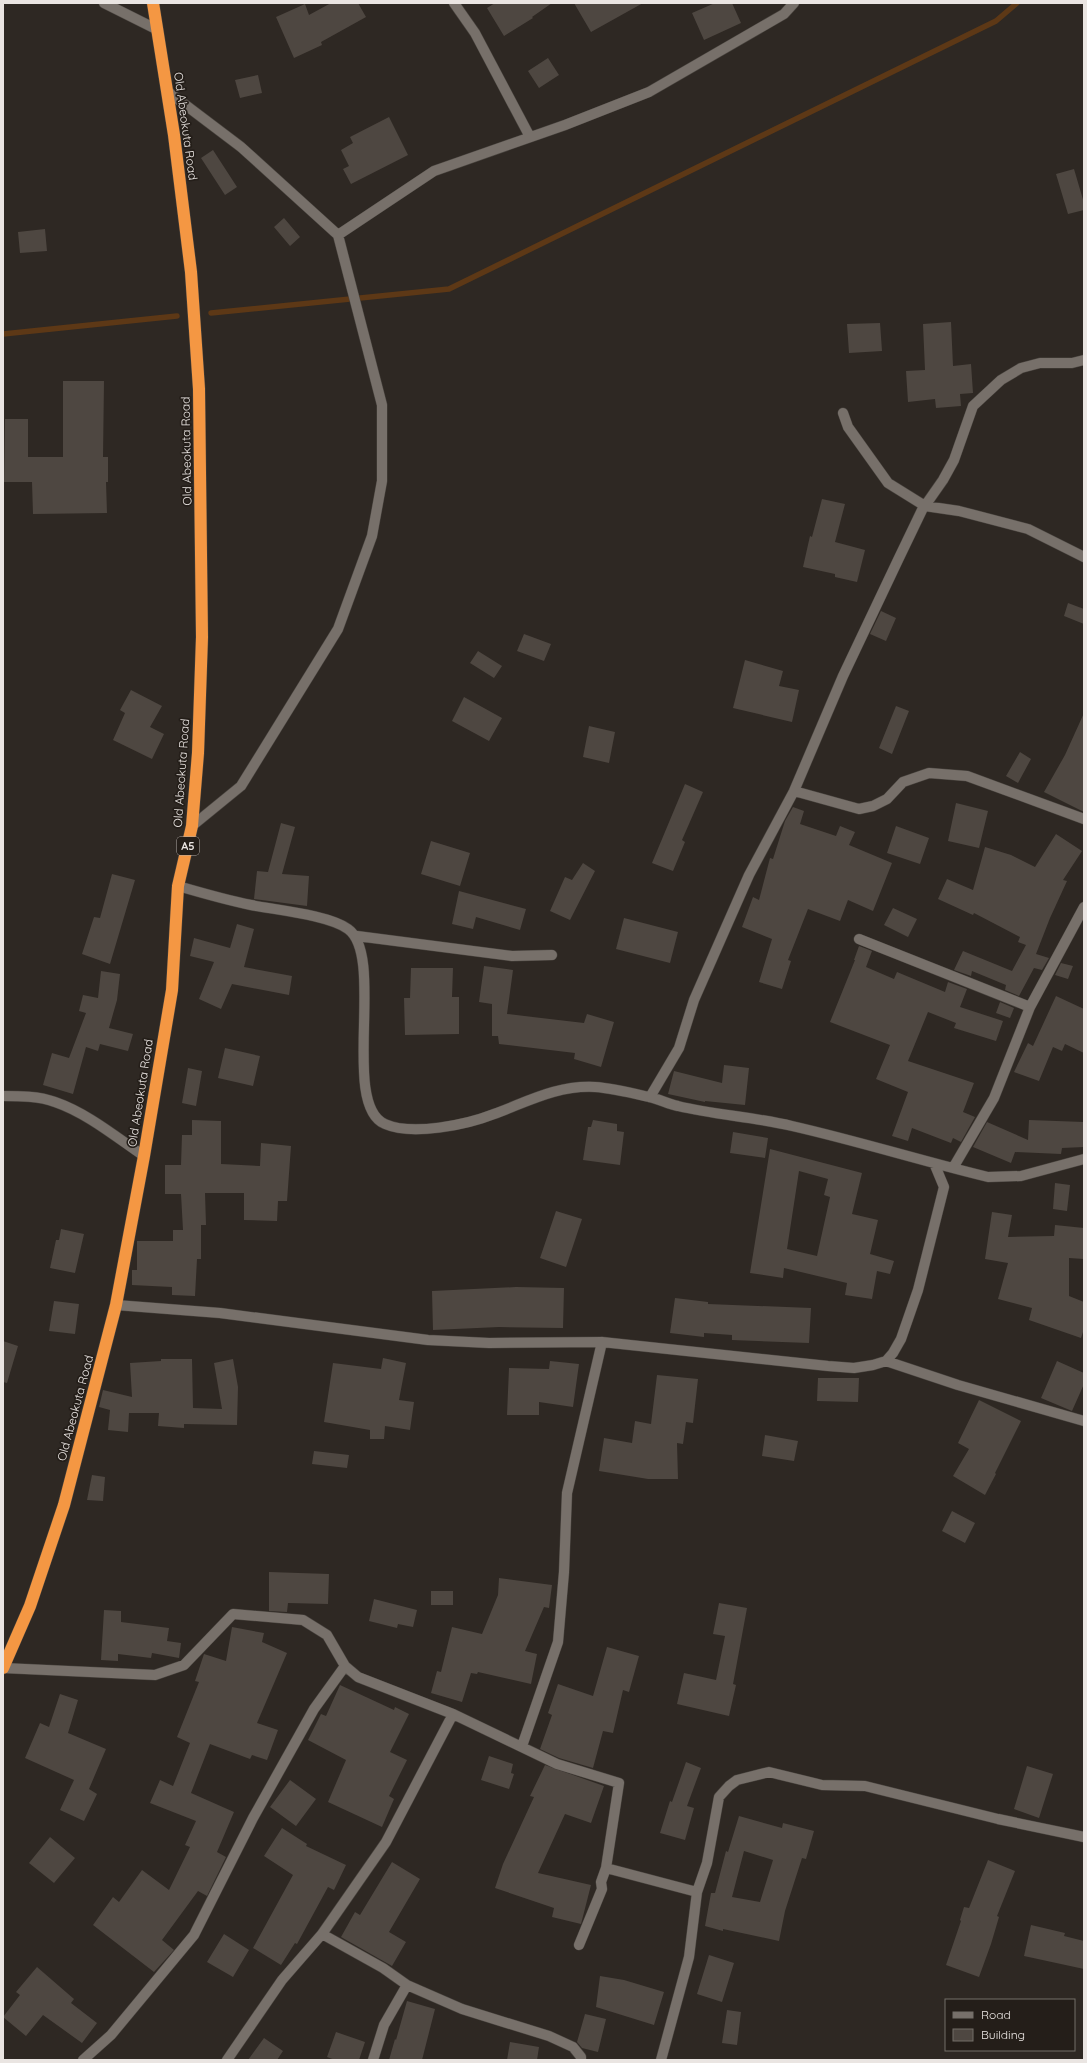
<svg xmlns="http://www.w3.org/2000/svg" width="1087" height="2063" viewBox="0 0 1087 2063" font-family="Quicksand,sans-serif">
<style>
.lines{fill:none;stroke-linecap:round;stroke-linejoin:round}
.stream{stroke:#5d3816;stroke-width:5.5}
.building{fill:#4e4741;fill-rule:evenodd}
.minor-casing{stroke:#49443f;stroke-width:11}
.highway-casing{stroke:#49443f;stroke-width:13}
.minor{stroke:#77706a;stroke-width:10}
.highway{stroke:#f49743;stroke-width:12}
.labels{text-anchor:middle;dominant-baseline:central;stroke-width:3.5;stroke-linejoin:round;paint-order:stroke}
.shield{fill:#241e19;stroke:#afa9a6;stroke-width:1}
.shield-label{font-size:11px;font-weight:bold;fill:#eae5e2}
.street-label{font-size:12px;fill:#eae5e2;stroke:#241e19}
</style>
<rect width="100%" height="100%" fill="#2e2823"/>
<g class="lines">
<path class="stream" d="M211,313l238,-24 547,-268 21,-18
M3,334l174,-18"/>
</g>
<path class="building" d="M331,3h27l8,14 -45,25 1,3 -28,13 -18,-41 29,-13 4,11z
M495,3h57l-20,14 1,1 -29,18 -17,-28z
M574,3h69l-52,29z
M715,3h17l9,20 -37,17 -12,-27z
M548,58l11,17 -20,13 -11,-17z
M258,75l4,18 -22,5 -5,-18z
M389,117l19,38 -57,29 -8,-15 6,-3 -8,-16 12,-7 -3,-6z
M213,150l24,37 -12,8 -24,-37z
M1074,169l10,34v7l-16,4 -12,-40z
M284,218l16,19 -10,9 -16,-19z
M45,229l2,22 -27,2 -2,-21z
M951,322l2,44 18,-2 2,29 -13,1 1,12 -25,2 -1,-9 -27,3 -2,-31 19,-1 -2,-46z
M880,323l2,28 -33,2 -2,-29z
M63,381h41l-1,76h5v25h-2l1,31 -74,1 -1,-32h-28l1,-63h23v38h35z
M822,499l23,5 -10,38 30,8 -8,32 -22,-5v-3l-32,-7 7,-31 2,1z
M1068,603l16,6v15l-20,-8z
M881,611l15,7 -10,23 -16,-7z
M524,634l27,10 -7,17 -27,-10z
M478,651l24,15 -8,12 -24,-15z
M745,660l38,11 -4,15 20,4 -7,32 -59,-14z
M131,690l31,16 -12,21 14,7 -12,25 -39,-19 12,-27 -5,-3z
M464,697l38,21 -13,23 -37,-20z
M896,706l13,5 -17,43 -13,-6z
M1084,713v99l-40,-20 21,-37z
M589,726l26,6 -6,31 -26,-6z
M1020,752l11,7 -13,24 -12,-7z
M685,784l18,8 -21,48 3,2 -12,29 -21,-8z
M956,803l32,8 -9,37 -31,-7z
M793,807l11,4 -4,13 36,12 4,-10 15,6 -6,13 43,18 -19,48 -25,-11 -8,21 -32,-12 -20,51 3,1 -9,28 -23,-7 13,-43 -30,-12 11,-30 6,3 11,-42 3,1 12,-38z
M281,823l14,4 -13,47 27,2 -2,30 -53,-7 3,-28 11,1z
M896,826l33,12 -9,26 -33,-11z
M1056,834l26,17 -19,29 4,1 -17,37 -14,36 13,4 -7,12 -8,-2 -15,28 -14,-6 1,-5 -34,-14 -1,5 -17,-6 9,-19 49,20 14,-26 -8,-3 2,-5 -46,-24 -1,2 -35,-16 9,-20 26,11 12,-43 26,8 24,12z
M431,841l39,12 -10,33 -39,-12z
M583,863l12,8 -25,49 -20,-9 15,-34 7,3z
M112,874l23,6 -25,84 -28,-10 12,-37 6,1z
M459,891l67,18 -6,21 -44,-13 -3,12 -21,-5z
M893,908l24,11 -9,18 -24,-12z
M624,918l54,14 -8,31 -54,-14z
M237,924l17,5 -10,38 48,9 -3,19 -57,-11 -11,25 -22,-10 15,-37 -24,-6 4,-18 36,10z
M859,946l13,5 -6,16 28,12 3,-7 48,20 3,-10 19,7 -7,18 43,14 -7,20 -42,-13 2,-5 -28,-11 -20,49 66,22 -11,29 12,5 -14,25 -8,-4 -2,5 -39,-15 -4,13 -16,-5 16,-44 -32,-13 14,-34 -60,-23 25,-62h-1z
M1061,963l12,3 -5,13 -13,-4z
M484,966l29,4 -6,44 77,9 3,-9 27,8 -13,45 -27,-8 1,-6 -76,-9 -1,-8h-6v-32l-13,-2z
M411,968h42l-1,29h7v37l-54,1 -1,-37h6z
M101,971l19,3 -3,26 -8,28 24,6 -5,17 -28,-7 -2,7 -12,-4 -13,47 -30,-9 9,-32 17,5 17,-45 -7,-2 4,-16 15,3z
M1056,996l28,13v44l-19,-9 -3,7 -9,-4 -14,34 -25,-9 14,-29 5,3z
M1000,1002l14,6 -4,10 -14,-5z
M225,1048l35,8 -7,30 -35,-8z
M724,1065l25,3 -4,37 -40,-4v1l-37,-8 6,-23 48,12z
M188,1068l14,3 -6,35 -14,-3z
M192,1120l29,1v43l39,2 1,-23 30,3 -4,55h-9l-1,20 -33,-1v-27h-39l1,32h-5v34h-4l-2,37 -23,-1v-8l-40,-2v-15h5v-29h36v-11h10l-2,-36h-16v-29h16l1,-30h10z
M593,1120l24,4v7l7,1 -4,33 -37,-5 5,-33h3z
M1029,1120l55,2v25l-22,1 -1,6 -46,-2 -4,11 -38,-16 14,-25 41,18z
M733,1132l35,6 -3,20 -35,-5z
M770,1149l92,24 -10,41 26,6 -8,34 24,7 -4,13 -13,-3 -5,28 -27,-4 2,-12 -63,-15 -1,10 -33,-5zM799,1171l29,8 -4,16 6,2 -13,59 -30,-7z
M1055,1183l15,2 -3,26 -14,-2z
M556,1211l26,8 -16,48 -26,-9z
M992,1212l20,3 -4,22 46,-1 1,-11 29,3v31l-15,-1v38l15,6v27l-3,9 -52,-18 3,-12 -34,-9 10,-36 -23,-4z
M61,1229l23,5 -9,39 -25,-5 6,-28h3z
M516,1287l48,1 -1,40 -64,-1 -66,3 -1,-39z
M675,1298l33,4v2l103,4 -2,35 -77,-3v-5l-28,-2v4l-34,-4z
M54,1301l25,3 -4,30 -26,-3z
M3,1341l15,5 -11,37 -4,-1z
M383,1358l23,5 -7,37 15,2 -4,28 -25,-4 -1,13h-14v-9l-46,-8 9,-59 48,6z
M161,1359h31l1,49 29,1 -8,-46 19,-4 5,28 -1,38 -53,-1v4l-26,-2 1,-13h-30l-1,19 -20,-2 2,-20 -11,-3 4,-17 29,7 -2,-34 31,-2z
M550,1361l29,3 -6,43 -34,-5v13h-32l2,-47 40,1z
M1057,1361l27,12v11l-12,27 -31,-13z
M657,1375l41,4 -5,44 -7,-1 -3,22 -6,-1 1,36h-30l-49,-8 5,-33 28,5 3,-22 16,3z
M818,1378h41l-1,24 -41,-1z
M979,1400l42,21 -26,52 1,1 -11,21 -32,-19 16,-27 -11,-6z
M765,1435l33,6 -4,20 -32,-5z
M314,1451l35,4 -2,13 -35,-4z
M92,1475l13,2 -2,24 -16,-1z
M952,1511l23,12 -10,20 -23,-12z
M269,1572l60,2 -1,30 -40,-1 -1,9 -18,-1z
M499,1578l53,7 -3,23 -5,-1 -19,44 12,3 -6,30 -53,-12 -1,2 -6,-1 -9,29 -31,-9 6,-22 4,1 11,-45 30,7 16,-39z
M431,1591h22v14h-22z
M374,1599l43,11 -4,17 -15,-3 -1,4 -28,-7z
M719,1603l28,5 -14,76 3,1 -7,31 -52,-12 7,-31 32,7 9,-44 -12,-2z
M104,1610l17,1v11l48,6 -2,13 14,2 -2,15 -27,-5 -1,5 -33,-4v7l-17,-1z
M232,1627l32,6 -2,9 25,11 -30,70 21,7 -11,30 -15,-5 -2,4 -40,-15 -19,49 43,19 -17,40 9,5 -19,39 -9,-5 -36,49 12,10 -20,22 -61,-47 20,-28 6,5 23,-32 27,20 21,-43 -5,-2 11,-24 -46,-18 10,-23 13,6 17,-43 -13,-6 22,-55 -4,-1 9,-27 22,7z
M607,1647l32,9 -10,36 -6,-2 -10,43 -10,-2 -10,37 -34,-10 -19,-9 12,-34 -4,-2 10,-29 35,12z
M340,1685l54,25 1,-3 14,7 -19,38 17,8 -18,36 5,3 -12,28 -54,-25 18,-42 -38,-20 13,-26 5,2z
M60,1694l18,6 -10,33 38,16 -17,40 8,5 -13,27 -24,-11 14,-30 -49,-22 15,-35 9,4z
M489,1756l24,8 -2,9 3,1 -5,15 -28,-9z
M686,1762l15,6 -14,38 7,2 -9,32 -25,-7 10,-32 2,1z
M545,1765l59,21 -13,37 -26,-9 -27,59 53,12 -10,39 -29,-7 2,-9 -59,-20 8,-24 31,-67 -4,-1z
M1027,1766l26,8 -14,44 -25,-9z
M290,1780l26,19 -20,27 -26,-19z
M739,1816l43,12 1,-5 31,8 -8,28 -4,-1 -17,53 -6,30 -56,-12v2l-18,-5 6,-33h4l11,-42 2,1zM744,1851l29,9 -13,42 -28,-5z
M282,1828l25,16 -1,2 40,19 -12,25 -6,-3 -31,57 -2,-1 -14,22 -28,-17 40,-73 -29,-19z
M50,1837l25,21 -21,25 -25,-20z
M988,1860l27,11 -18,45 2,1 -8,27 -12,33 -33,-12 15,-44 -1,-1 4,-13 5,1z
M392,1862l28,17 -31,53 17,10 -14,24 -51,-29 14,-25 5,3z
M1031,1925l34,8 -1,3 20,5v28l-60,-13z
M224,1934l25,16 -16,27 -26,-15z
M709,1955l25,8 -12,39 -25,-8z
M37,1967l37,32 -3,4 26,20 -15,20 -39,-28 -17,21 -23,-19 17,-22 -4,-3z
M600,1976l24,4 40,12 -10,33 -58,-18z
M407,2001l28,8 -13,51h-33l6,-21 1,1z
M727,2010l14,2 -4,33 -15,-2z
M585,2014l21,5 -8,33 -16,-4 -5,-6z
M336,2032l29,10 -6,18h-24l-8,-3z
M264,2038l19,13 -6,9h-29z
M510,2042l29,5 -2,13h-30z"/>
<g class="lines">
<defs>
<path id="minor" d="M104,3l54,27
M454,3l21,30 55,104
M167,91l74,56 97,88 44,170v76l-10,55 -34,93 -97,157 -49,40
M338,235l96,-64 131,-46 84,-33 135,-78 10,-11
M843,413l5,14 40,56 37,23 34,5 69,18 56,28
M794,791l65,18 14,-3 14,-7 16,-17 26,-9 38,3 117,43
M178,886c24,7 48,14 73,19 25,5 78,10 97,24 38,27 -8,176 37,195 27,12 81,1 109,-10 33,-12 63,-29 101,-27 17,1 37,6 54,10 10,2 19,7 29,9 37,9 77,11 114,20 66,15 130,35 196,51l33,-1 63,-17
M357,936l155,20 40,-1
M859,939l171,68
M3,1096c16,0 36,0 52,6 32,11 61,35 89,54
M650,1097l29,-49 15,-48 29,-66 26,-59 45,-84 49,-115 55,-116 24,-50 21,-30 11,-20 19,-54 28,-26 20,-12 19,-5h32l12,-3
M953,1168l41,-70 36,-91 54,-100
M116,1305l104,8 208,27 61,3 113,-1 226,24 26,2 19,-3 13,-4 7,-8 8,-14 17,-49 26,-103 -10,-24
M886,1361l72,24 126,36
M3,1668l152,7 29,-10 49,-51 70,6 24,15 18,31
M522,1746l36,-104 6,-70 3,-79 35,-151
M697,1892l10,-29 12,-66 10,-11 8,-6 32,-8 53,13 43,1 133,33 86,18
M322,1934l61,34 24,17 55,24 87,27 24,11 8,10v3
M579,1945l23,-56 -1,-7 5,-14
M83,2060l28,-25 83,-100 59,-117 61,-109 31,-43 13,11 95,37 104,50 62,19 -13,85 91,24 -8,65 -28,103
M227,2060l55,-80 40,-46 64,-92 67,-128
M373,2060l11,-35 23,-40"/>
<path id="highway" d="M3,1668l27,-62 34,-101 52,-200 28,-149 28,-166 6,-104 14,-60 6,-73 4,-116 -3,-248 -8,-117 -17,-137 -21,-132"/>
</defs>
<use href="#minor" class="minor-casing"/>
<use href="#highway" class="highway-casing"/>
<use href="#minor" class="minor"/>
<use href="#highway" class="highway"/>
</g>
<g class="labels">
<rect class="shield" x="177" y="837" width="22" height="18" rx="3"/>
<g class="shield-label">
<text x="188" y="846">A5</text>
</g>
<g class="street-label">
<text transform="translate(186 126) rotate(82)">Old Abeokuta Road</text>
<text transform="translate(186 451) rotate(-91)">Old Abeokuta Road</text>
<text transform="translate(181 773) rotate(-86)">Old Abeokuta Road</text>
<text transform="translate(140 1093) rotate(-81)">Old Abeokuta Road</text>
<text transform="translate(75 1408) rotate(-75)">Old Abeokuta Road</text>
</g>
</g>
<rect width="1087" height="2063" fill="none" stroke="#eae5e2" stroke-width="8"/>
<rect x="945" y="1999" width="130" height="52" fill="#241e19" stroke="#736e69"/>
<rect x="953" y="2012" width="20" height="6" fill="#77706a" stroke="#736e69"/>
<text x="981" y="2019" font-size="12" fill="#eae5e2">Road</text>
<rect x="953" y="2029" width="20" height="12" fill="#4e4741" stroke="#736e69"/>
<text x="981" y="2039" font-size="12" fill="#eae5e2">Building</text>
</svg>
